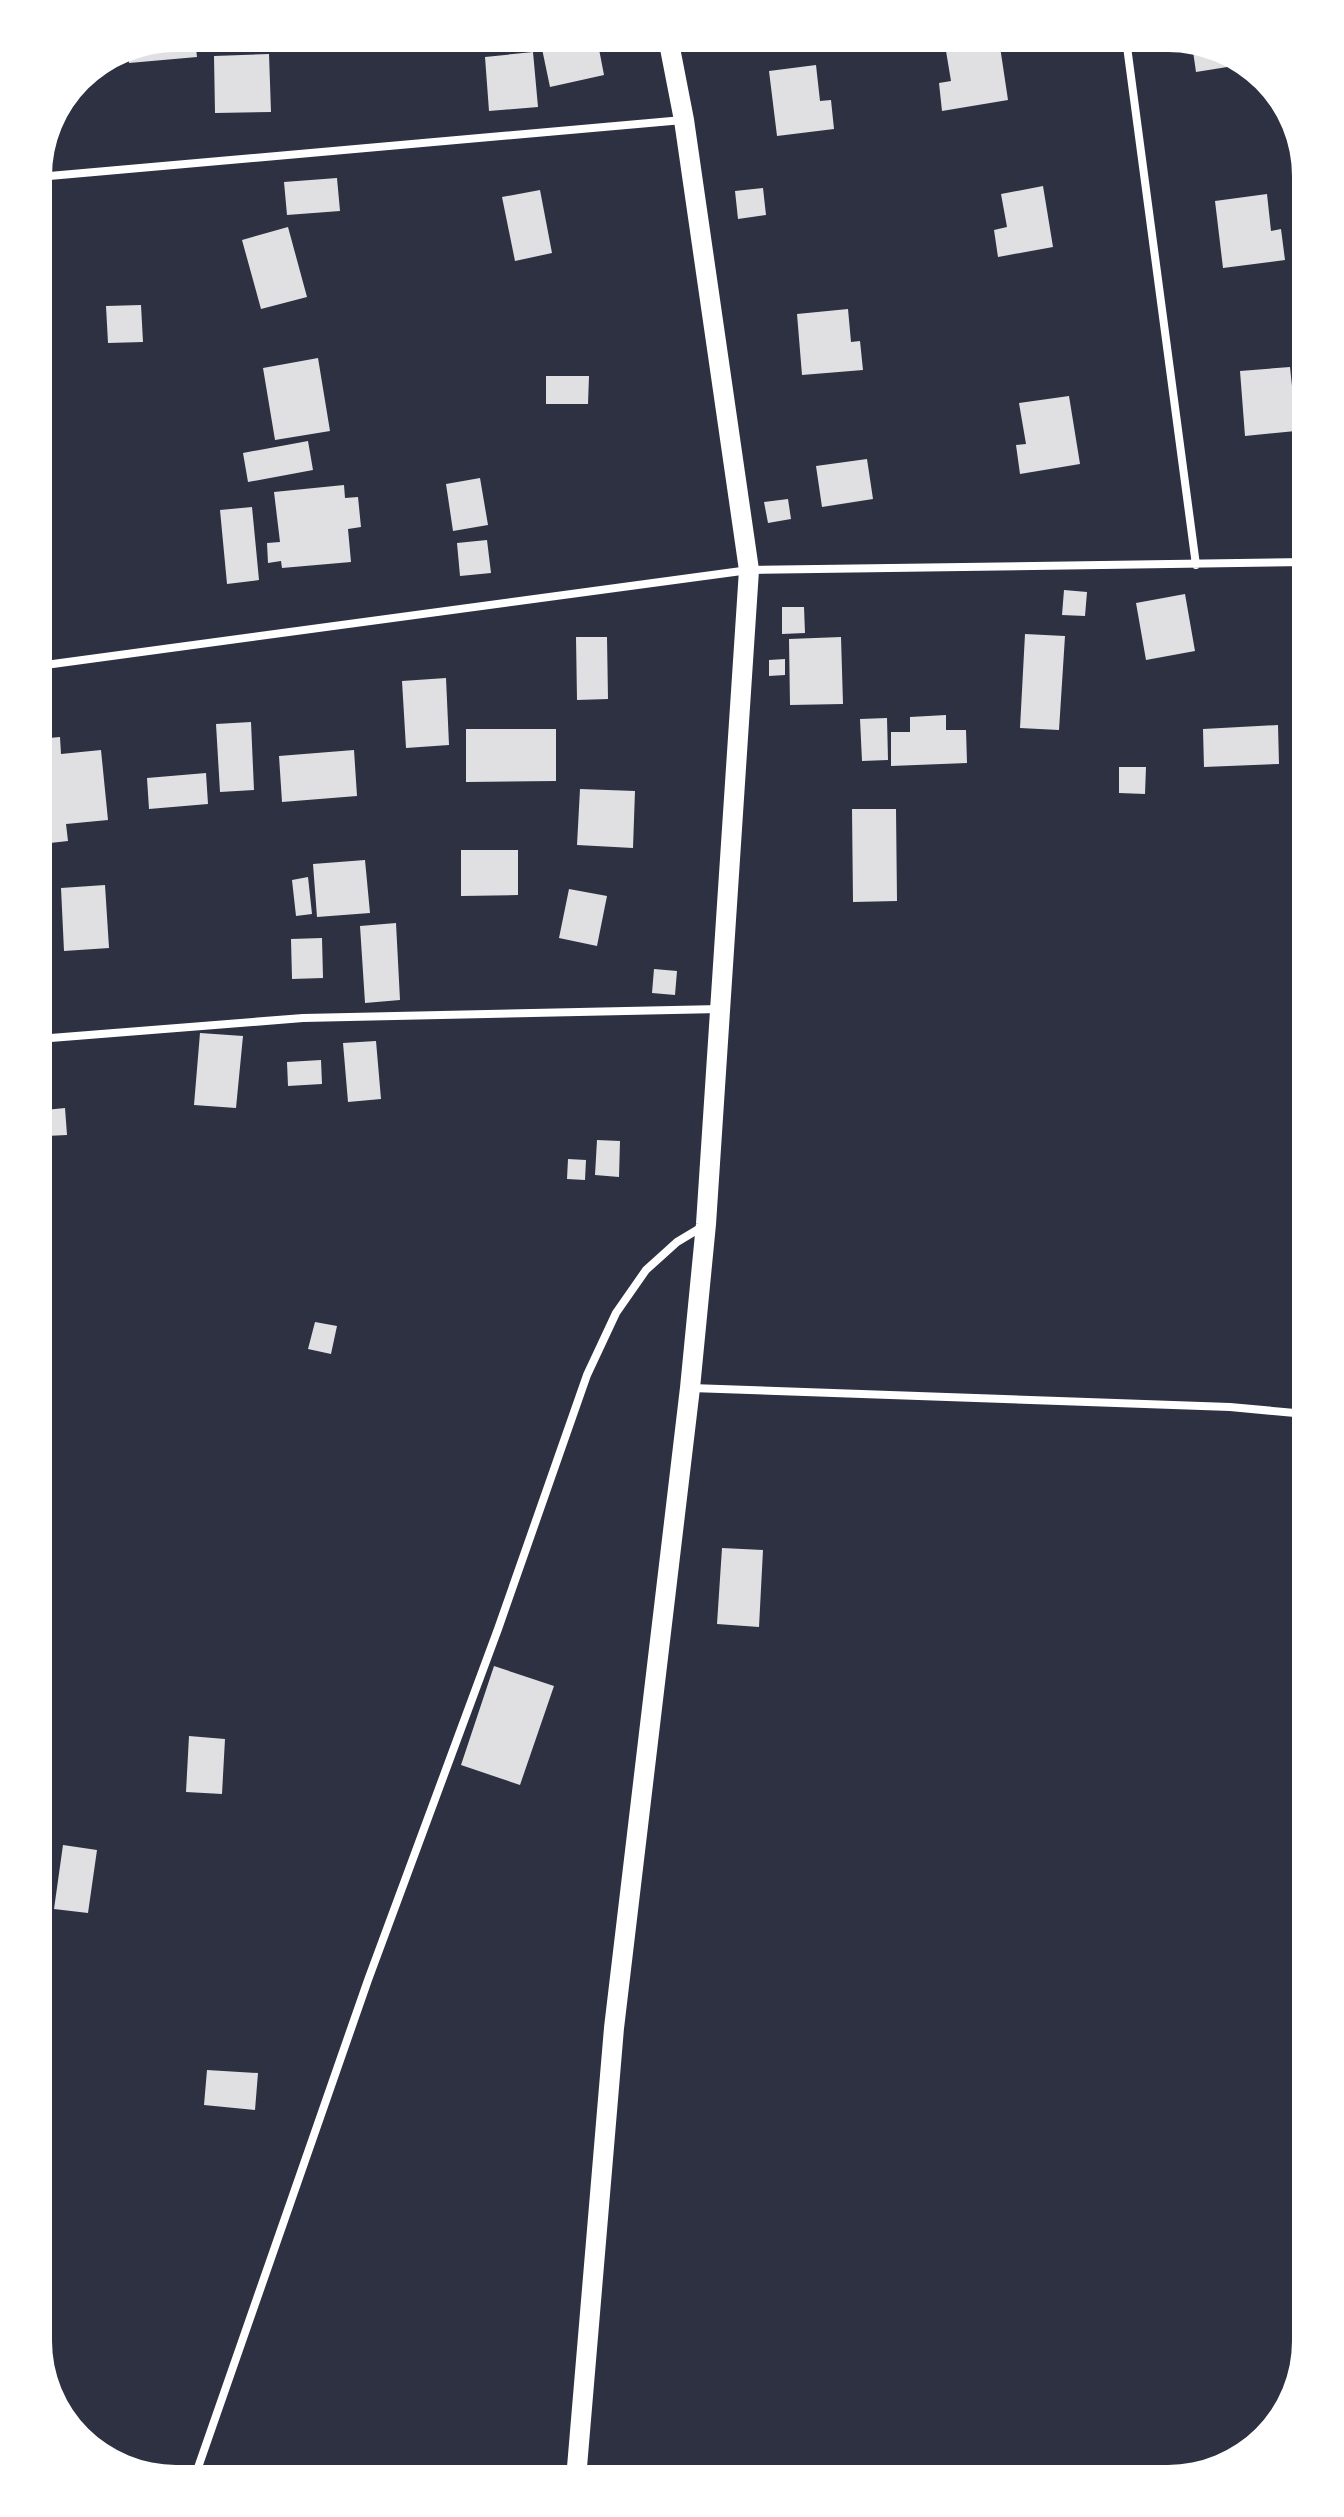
<svg xmlns="http://www.w3.org/2000/svg" width="1344" height="2517" viewBox="0 0 1344 2517" font-family="'Sofia Sans Condensed',sans-serif">
<style>
.building{fill:#e0e0e3}
.lines{fill:none;stroke-linecap:round;stroke-linejoin:round}
.minor{stroke:#fff;stroke-width:8}
.primary{stroke:#fff;stroke-width:20}
</style>
<rect width="100%" height="100%" fill="#2d3142"/>
<path class="building" d="M972,40h27l9,60 -66,11 -3,-28 12,-2 -6,-36z
M541,44h57l6,31 -54,12z
M1192,44l4,1 50,19 -50,8z
M127,48h69l1,9 -68,6z
M533,52l5,55 -49,4 -4,-54z
M269,54l2,58 -56,1 -1,-57z
M816,65l4,36 11,-1 3,29 -57,7 -8,-65z
M337,178l3,33 -53,4 -3,-33z
M1043,186l10,61 -55,10 -4,-27 13,-3 -6,-33z
M763,188l3,27 -28,4 -3,-28z
M540,190l12,63 -37,8 -13,-64z
M1267,194l4,37 10,-2 4,31 -62,8 -8,-67z
M288,227l19,70 -46,12 -19,-69z
M141,305l2,37 -35,1 -2,-37z
M848,309l3,33 9,-1 3,29 -61,5 -5,-61z
M318,358l12,73 -55,9 -12,-72z
M1290,367l4,38 10,-1 2,26 -61,6 -5,-65z
M546,376h43l-1,28h-42z
M1069,396l11,68 -60,10 -4,-29 10,-1 -7,-41z
M308,441l5,29 -65,12 -5,-29z
M867,459l6,40 -51,8 -6,-41z
M480,478l8,47 -35,6 -7,-47z
M344,485l1,13 13,-1 3,30 -13,2 3,33 -69,6 -1,-7 -13,2 -1,-20 13,-1 -6,-50z
M788,499l3,20 -23,4 -4,-21z
M252,507l7,73 -32,4 -7,-74z
M487,540l4,33 -31,3 -3,-33z
M1064,590l23,2 -2,24 -23,-1z
M1185,594l10,57 -49,9 -10,-57z
M782,607h22l1,26 -23,1z
M1025,634l40,2 -6,94 -39,-2z
M576,637h31l1,62 -31,1z
M841,637l2,67 -53,1 -1,-66z
M785,659v16l-16,1v-16z
M446,678l3,67 -43,3 -4,-67z
M946,715v15h20l1,33 -76,3v-34h19v-15z
M887,718l1,42 -26,1 -2,-42z
M251,722l3,68 -34,2 -4,-68z
M1278,725l1,39 -75,3 -1,-38z
M466,729h90v52l-90,1z
M60,737l1,17 40,-4 7,70 -42,4 2,17 -27,3 -3,-19v-86z
M354,750l3,46 -75,6 -3,-46z
M1119,767h27l-1,27 -26,-1z
M206,773l2,31 -59,5 -2,-31z
M580,789l55,2 -2,57 -56,-3z
M852,809h44l1,92 -44,1z
M461,850h57v45l-57,1z
M365,860l5,53 -53,4 -4,-53z
M308,877l4,37 -16,2 -4,-36z
M105,885l4,63 -45,3 -3,-63z
M569,889l38,7 -10,50 -38,-8z
M396,923l4,77 -35,3 -5,-77z
M322,938l1,40 -31,1 -1,-40z
M654,969l23,2 -2,24 -23,-2z
M200,1033l43,3 -7,72 -42,-3z
M376,1041l5,58 -33,3 -5,-59z
M321,1060l1,24 -34,2 -1,-24z
M65,1108l2,27 -21,1 -1,-26z
M597,1140l23,1 -1,36 -24,-2z
M568,1159l18,1 -1,20 -18,-1z
M315,1322l22,4 -6,28 -23,-5z
M722,1548l41,2 -4,77 -42,-3z
M494,1666l60,20 -34,99 -59,-20z
M189,1736l36,3 -3,55 -36,-2z
M63,1845l34,5 -9,63 -34,-4z
M207,2070l51,3 -3,37 -51,-5z"/>
<g class="lines">
<path class="minor" d="M1126,39l70,526
M38,177l645,-57
M38,666l711,-96 557,-8
M38,1039l265,-21 417,-9
M691,1388l539,19 76,7
M194,2479l174,-499 130,-351 89,-254 29,-62 30,-43 31,-28 25,-15"/>
<path class="primary" d="M576,2479l38,-451 76,-640 16,-164 43,-654 -65,-450 -15,-77"/>
</g>
<path d="M0 0H1344V2517H0ZM176 52H1168A124 124 0 0 1 1292 176V2341A124 124 0 0 1 1168 2465H176A124 124 0 0 1 52 2341V176A124 124 0 0 1 176 52Z" fill="#fff" fill-rule="evenodd"/>
</svg>
